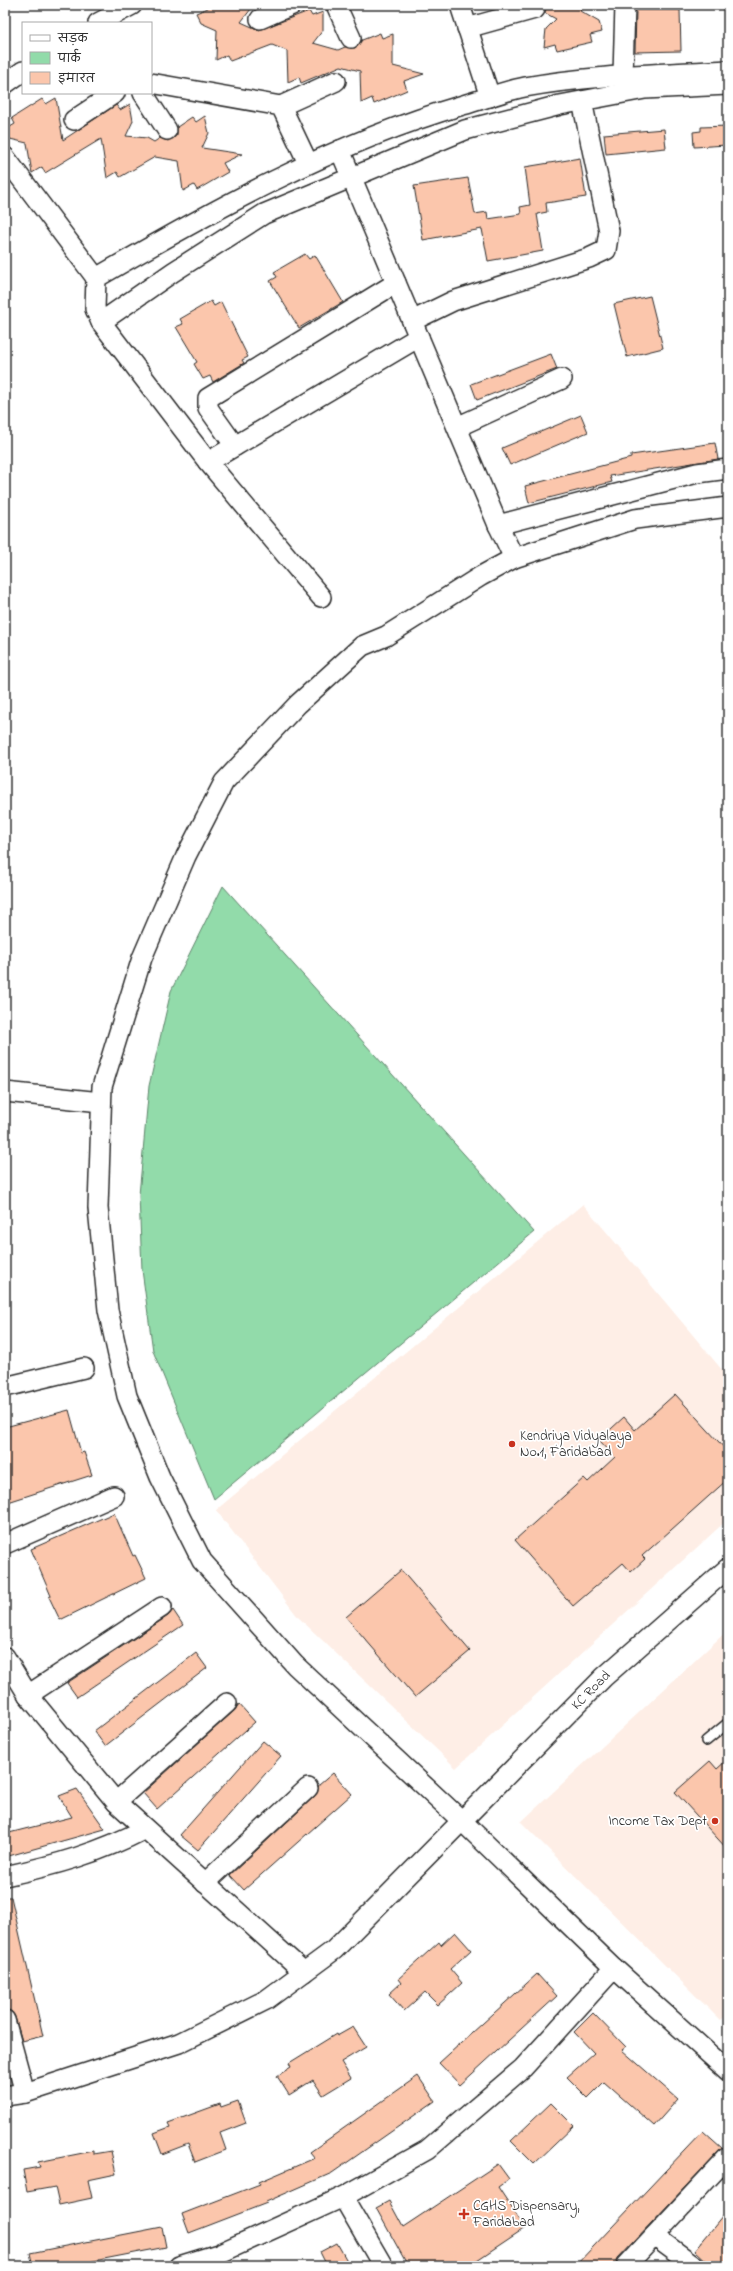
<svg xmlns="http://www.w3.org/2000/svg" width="733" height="2271" viewBox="0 0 733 2271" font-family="'Indie Flower','Playpen Sans Deva',sans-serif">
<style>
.built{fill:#feeee6}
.green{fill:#92dbaa;stroke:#5e836a}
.building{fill:#fbc6ac;stroke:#2b2b2b}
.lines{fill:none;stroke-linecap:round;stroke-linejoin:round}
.service-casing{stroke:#2b2b2b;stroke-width:12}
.minor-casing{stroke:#2b2b2b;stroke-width:22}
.service{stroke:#fff;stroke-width:9}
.minor{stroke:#fff;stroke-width:19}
.poi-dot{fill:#c8321e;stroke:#fff;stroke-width:1.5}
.labels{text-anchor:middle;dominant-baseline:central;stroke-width:3.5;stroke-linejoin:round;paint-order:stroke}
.poi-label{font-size:14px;fill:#2b2b2b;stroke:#fff;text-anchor:start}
.street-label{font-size:14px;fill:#2b2b2b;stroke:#fff}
</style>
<rect width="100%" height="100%" fill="#fff"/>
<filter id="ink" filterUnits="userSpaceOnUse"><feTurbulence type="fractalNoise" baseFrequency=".025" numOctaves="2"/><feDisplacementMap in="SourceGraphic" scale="8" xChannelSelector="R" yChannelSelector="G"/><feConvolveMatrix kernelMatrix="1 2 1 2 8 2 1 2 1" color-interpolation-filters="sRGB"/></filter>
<g filter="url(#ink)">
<path class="built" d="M583,1204l145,173v142l-272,249 -158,-151 -82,-107z
M728,1630v383l-8,7 -199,-198z"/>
<path class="green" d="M223,886l311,346 -320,267 -61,-148 -11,-81 -3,-75 10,-109 22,-95z"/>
<path class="building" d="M206,5h48l-13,17 18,8 50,-19 3,5 11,-4v18l-10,13 25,7 7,-3 10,1 7,-8 18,-7 2,5 11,-4v32l31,8 -20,7 3,9 -33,14 -2,-6 -11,5 -1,-32 -19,-5 -40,17 -2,-6 -11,5 -1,-31 -15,-6 -42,16 -3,-6 -11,5 1,-30 -16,-7 -5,-10 12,-5z
M545,5h41l-6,6 19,11 3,10 -12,3 2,7 -35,8 -2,-6 -11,3 2,-18 10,-10 -11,-6z
M636,10h44l1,41 -46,1z
M56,98l7,42 53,-35 4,5 10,-6 3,17 -7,15 21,2 7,4 6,-4 8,3 9,-6v-8l15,-10 4,5 9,-6 4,17 -7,15 40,6 -19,9 5,9 -31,18 -3,-5 -11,6 -4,-30 -24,-4 -35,20 -3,-5 -10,6 -6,-39 -56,34 -3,-6 -10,6 -5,-30 -17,-4 -5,-9 10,-6 -3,-6 30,-19 4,5z
M727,126v19l-33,2 -1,-15 8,-1v-4z
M664,129l2,19 -60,6 -2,-20z
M580,158l6,39 -40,6 1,9 -10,2 6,37 -55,10 -6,-32 -59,11 -9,-54 54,-8 7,36 12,-2 1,7 33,-5 -1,-7 10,-2 -5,-38z
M305,254l4,5 6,-4 28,47 -44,26 -29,-47 7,-4 -3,-5z
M650,296l13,52 -36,9 -13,-53z
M211,301l3,5 7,-4 27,55 -6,3 2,3 -31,19 -3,-6 -7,3 -9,-15 3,-2 -21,-35 7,-3 -3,-5z
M551,354l6,15 -80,31 -6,-16z
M581,415l7,17 -78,33 -8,-17z
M715,443l3,16 -108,17 2,6 -83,21 -4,-17 106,-28v-3z
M675,1394l53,58v27l-86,77 3,3 -14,13 -8,-9 -50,43 -58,-66 69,-62 4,4 27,-25 -16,-17 25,-23 11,13z
M69,1410l12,43 3,-1 8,23 -87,28v-76z
M114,1513l19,43 2,-1 11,23 -86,42 -11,-23 2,-1 -20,-47z
M401,1570l69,81 -55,46 -69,-80z
M173,1610l10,15 -106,72 -10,-14 101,-67z
M196,1653l11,15 -102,78 -11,-15z
M239,1704l16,18 -98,87 -14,-16 91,-82z
M263,1741l18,15 -83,94 -18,-15z
M728,1759v91l-53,-58 35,-31 7,8z
M333,1773l19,21 -108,96 -14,-15 85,-79 4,-11z
M77,1789l28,40 -100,28v-23l67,-17 -13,-21z
M5,1897h6l32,139 -21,5 -7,-24 -3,-5 -5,-3 -2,-7z
M455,1932l16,18 -21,19 12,14 -24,22 -13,-13 -21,19 -15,-17 12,-11 -3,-4 41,-37 2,3z
M537,1974l20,22 -97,89 -21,-22z
M593,2013l33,34 -4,3 56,49 -24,27 -50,-44 -16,16 -21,-21 27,-24 -20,-21z
M353,2027l13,20 -25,15 10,16 -28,17 -10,-15 -24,15 -12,-19 14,-9 -2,-4 47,-29 1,2z
M418,2076l17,25 -103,72 -66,29 1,1 -78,30 -7,-19 78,-30 -1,-2 56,-24 -5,-6z
M238,2101l8,22 -26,10 6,17 -31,12 -7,-18 -26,10 -8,-21 16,-6 -2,-4 52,-19 1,3z
M551,2103l23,23 -40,38 -23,-23z
M703,2131l19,17 -104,110 -3,8h-40z
M93,2151v3l18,-3 5,23 -28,6 4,18 -33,7 -4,-18 -28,5 -4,-22 17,-3 -2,-5z
M498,2164l11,15 -11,8 27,41 -57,38h-60l-32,-58 13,-7 14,26z
M728,2210v50l-5,6h-11l-17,-16z
M162,2227l4,20 -88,17v2h-45l-3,-13z
M337,2243l13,23h-23l-7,-14z"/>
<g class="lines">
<defs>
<path id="service" d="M706,1741l22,-18"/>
<g id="minor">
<path d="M336,5l15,33"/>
<path d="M460,5l30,92"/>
<path d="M260,19l32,-14"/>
<path d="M98,23l34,-18"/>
<path d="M467,28l68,-19"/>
<path d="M623,75l2,-70"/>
<path d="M151,83l130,23 27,57"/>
<path d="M5,84l18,-13"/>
<path d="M143,93l24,37"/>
<path d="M281,106l55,-25"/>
<path d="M74,120l41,-27"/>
<path d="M340,150l158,375 16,33"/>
<path d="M5,157l91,121"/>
<path d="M412,321l41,-20 136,-43 17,-8 3,-19 -27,-130"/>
<path d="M101,322l72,-50 91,-58 201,-84 95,-25 85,-16 83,-4"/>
<path d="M457,427l105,-48"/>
<path d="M235,446l-27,-38v-10l188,-115"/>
<path d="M208,462l211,-125"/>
<path d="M728,507l-93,12 -121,39 -33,18 -95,60 -24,10 -64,58 -74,78 -38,74 -44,102 -40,129 -4,121 10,102 19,86 33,81 42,84 93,104 167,156 152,147 114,103"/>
<path d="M498,525l199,-52 31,-4"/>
<path d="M321,597l-113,-135 -107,-140 -6,-13 1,-31c117,-68 237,-135 367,-173 21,-6 41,-14 62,-18 67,-12 136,-13 203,-17"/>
<path d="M5,1092l96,10"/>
<path d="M5,1387l79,-19"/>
<path d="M5,1544l109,-48"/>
<path d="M5,1657l23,38 88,107 188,170"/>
<path d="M28,1695l134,-88"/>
<path d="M116,1802l111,-99"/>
<path d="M5,1876c51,-11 94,-23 140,-47"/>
<path d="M205,1883l103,-95"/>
<path d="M5,2020l20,73"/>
<path id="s1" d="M5,2096l20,-3 154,-50 87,-43 68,-50 270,-273 124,-109"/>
<path d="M343,2197l40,69"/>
<path d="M654,2236l41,30"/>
<path d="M179,2266l39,-12 125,-57 84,-47 96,-82 91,-100"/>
<path d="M626,2266l101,-108"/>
</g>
</defs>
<use href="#service" class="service-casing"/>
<use href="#minor" class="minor-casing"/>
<use href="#service" class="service"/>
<use href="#minor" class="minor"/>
</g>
</g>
<g class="poi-dot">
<circle cx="512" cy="1444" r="4"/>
<circle cx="715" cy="1821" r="4"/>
<path d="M462 2208h4v4h4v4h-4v4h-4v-4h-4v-4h4z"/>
</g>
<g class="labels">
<g class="poi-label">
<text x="520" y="1436">Kendriya Vidyalaya<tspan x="520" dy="16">No.1, Faridabad</tspan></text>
<text x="707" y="1821" text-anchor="end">Income Tax Dept</text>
<text x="473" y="2206">CGHS Dispensary,<tspan x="473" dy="16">Faridabad</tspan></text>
</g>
<g class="street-label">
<text stroke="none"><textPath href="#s1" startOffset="729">KC Road</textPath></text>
</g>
</g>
<rect width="733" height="2271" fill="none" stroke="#fff" stroke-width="20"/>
<rect x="10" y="10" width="713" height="2251" fill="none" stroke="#2b2b2b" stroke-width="1.5" filter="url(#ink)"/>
<rect x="22" y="22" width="130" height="72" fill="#ffffff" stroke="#aaaaaa"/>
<rect x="30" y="35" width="20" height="6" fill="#ffffff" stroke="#aaaaaa"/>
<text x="58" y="42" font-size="12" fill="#2b2b2b">सड़क</text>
<rect x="30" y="52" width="20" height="12" fill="#92dbaa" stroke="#aaaaaa"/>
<text x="58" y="62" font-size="12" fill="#2b2b2b">पार्क</text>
<rect x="30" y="72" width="20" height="12" fill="#fbc6ac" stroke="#aaaaaa"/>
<text x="58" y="82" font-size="12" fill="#2b2b2b">इमारत</text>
</svg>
